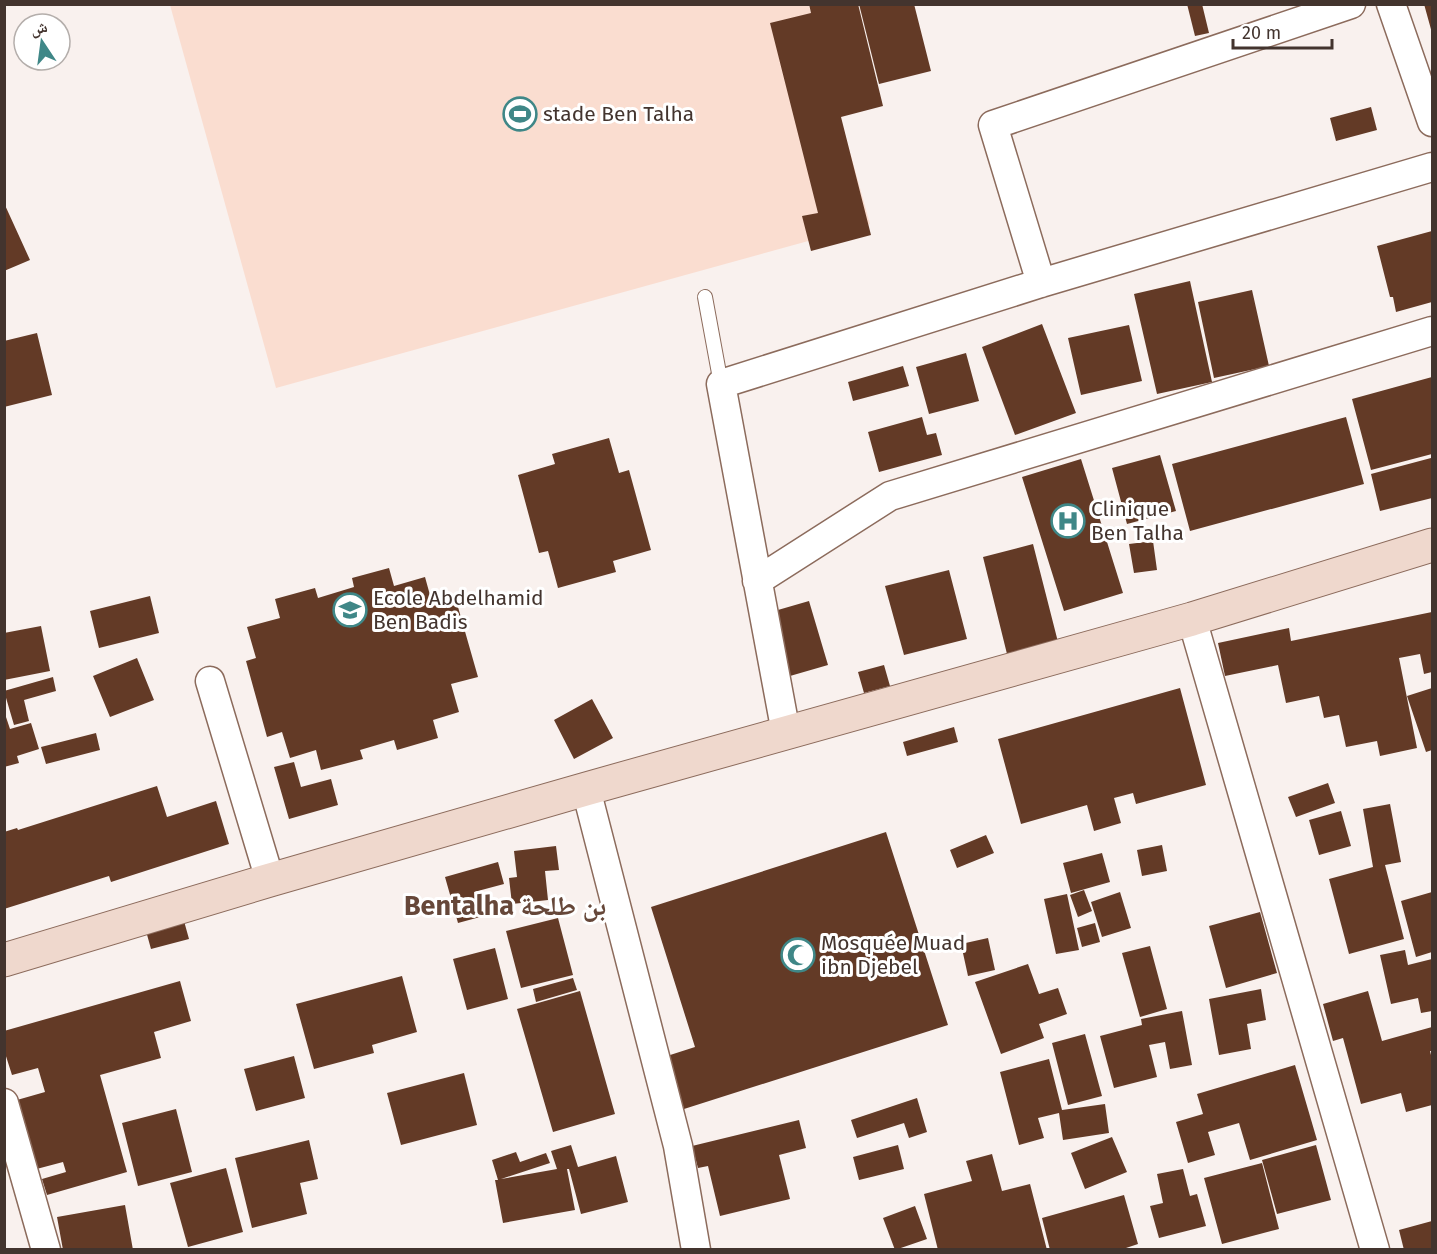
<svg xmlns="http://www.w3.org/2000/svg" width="1437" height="1254" viewBox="0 0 1437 1254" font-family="'Fira Sans','Noto Naskh Arabic',sans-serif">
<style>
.green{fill:#faddd0}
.building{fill:#633a26}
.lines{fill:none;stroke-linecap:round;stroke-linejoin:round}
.lane-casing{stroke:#8c6b5c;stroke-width:16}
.street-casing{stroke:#8c6b5c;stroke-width:31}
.secondary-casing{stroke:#8c6b5c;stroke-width:35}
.lane{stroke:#fff;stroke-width:14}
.street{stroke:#fff;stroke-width:28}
.secondary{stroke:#efd8cd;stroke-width:33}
.labels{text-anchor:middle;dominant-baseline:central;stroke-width:6;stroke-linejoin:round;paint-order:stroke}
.poi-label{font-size:21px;fill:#43342e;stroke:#fff;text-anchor:start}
.district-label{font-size:27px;font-weight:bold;fill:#664739;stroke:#fff}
</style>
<rect width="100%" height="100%" fill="#f9f1ee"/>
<path class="green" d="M170,5h639l61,219 -594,164z"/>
<path class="building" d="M809,4h49l25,102 -42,11 30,118 -60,16 -9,-35 16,-3 -48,-190 41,-10z
M859,4h55l17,67 -52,13z
M1187,4h15l7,29 -14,3z
M1424,4h8v29z
M1371,107l6,23 -41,11 -6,-23z
M4,203l26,57 -26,11z
M1432,231v71l-36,10 -3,-15h-3l-13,-51z
M1190,281l22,101 -55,12 -23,-100z
M1252,290l17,76 -55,12 -16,-76z
M1042,324l34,89 -61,22 -33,-88z
M1129,325l13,56 -61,14 -13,-57z
M37,333l15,62 -48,12v-66z
M966,353l13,48 -50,13 -13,-47z
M903,366l6,20 -56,15 -5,-19z
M1432,377v77l-61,16 -19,-71z
M922,417l5,18 9,-2 6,22 -63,17 -11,-40z
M1346,417l18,67 -174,47 -18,-67z
M609,438l10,35 10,-3 22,80 -38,11 3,11 -58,16 -10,-37 -9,2 -21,-78 37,-11 -3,-10z
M1160,455l16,56 -49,13 -15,-56z
M1431,458l1,6v34l-52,13 -9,-37z
M1081,459l42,134 -59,18 -42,-134z
M1153,541l4,29 -23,3 -5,-29z
M1033,544l25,98 -51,12 -24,-97z
M389,568l5,18 31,-9 8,29 23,-6 22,77 -27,7 8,28 -26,8 5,18 -41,12 -3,-10 -34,10 3,9 -42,11 -5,-20 -26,8 -8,-26 -15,5 -21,-76 10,-3 -9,-31 33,-9 -5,-19 40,-11 3,10 36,-11 -2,-9z
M949,570l18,69 -63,16 -19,-69z
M150,596l9,37 -60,15 -9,-37z
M809,601l19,64 -38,11 -19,-64z
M1432,612v60l-8,2 -4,-20 -21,4 18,90 -37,8 -3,-15 -31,6 -7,-32 -15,3 -5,-22 -33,7 -8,-38 -53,11 -7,-33 71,-15 2,13z
M41,626l9,45 -46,9v-47z
M137,658l17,42 -44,17 -17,-41z
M884,665l6,21 -26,7 -6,-21z
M53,677l3,14 -32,9 5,21 -15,4 -10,-34z
M1180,688l26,97 -70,19 -3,-11 -19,5 7,25 -27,8 -7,-26 -66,19 -23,-85z
M1432,688v62l-6,2 -19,-56z
M592,699l21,39 -39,21 -20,-39z
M4,711l6,18 21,-6 8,26 -22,7 2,7 -15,4z
M954,727l4,15 -51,14 -4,-14z
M96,733l4,17 -54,14 -5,-17z
M294,762l7,25 30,-8 7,26 -49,14 -15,-52z
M1328,783l7,20 -39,14 -8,-20z
M157,786l10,31 49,-16 13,43 -118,38 -2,-6 -105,33v-77l13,-4 1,2z
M1390,804l11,58 -16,3 19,74 -55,15 -20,-75 44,-12 -10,-58z
M1341,811l10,35 -32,9 -10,-35z
M886,832l62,193 -264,84 -17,-53 28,-9 -44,-140z
M986,835l8,18 -37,15 -7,-18z
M1162,845l5,26 -25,5 -5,-26z
M556,846l3,24 -14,1 3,29 -36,4 -3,-26 8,-1 -3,-26z
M1102,853l8,29 -39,11 -8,-30z
M498,862l6,22 -30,8 6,25 -22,6 -13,-46z
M1084,890l8,21 -14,6 -8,-22z
M1120,892l11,36 -29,9 -11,-35z
M1432,892v60l-16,5 -15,-56z
M1067,894l12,56 -23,4 -12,-55z
M1260,912l17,61 -51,15 -17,-62z
M558,918l15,57 -52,13 -15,-57z
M184,921l5,18 -38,10 -5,-18z
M1095,923l5,19 -18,5 -5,-19z
M988,938l7,32 -27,6 -7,-32z
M1150,946l17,63 -27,8 -18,-64z
M495,948l13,51 -41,11 -14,-51z
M1405,950l3,15 24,-6v52l-11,2 -3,-15 -27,6 -11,-49z
M1028,964l11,30 19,-6 9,26 -28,10 5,14 -43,16 -26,-72z
M402,976l15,56 -45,13 2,8 -60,16 -18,-65z
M573,978l4,12 -41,12 -3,-13z
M180,981l11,40 -37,11 7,26 -61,17 27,97 -80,23 -5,-16 24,-7 -3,-10 -34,9 -19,-69 35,-10 -7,-24 -26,7 -8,-25v-19z
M1261,989l5,31 -19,4 4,25 -32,6 -10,-56z
M580,991l35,123 -62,18 -36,-123z
M1368,991l14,50 50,-14v24h-2l2,8v46l-26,7 -5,-19 -40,11 -18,-66 -10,3 -10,-37z
M1182,1011l10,54 -22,4 -5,-27 -16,3 8,32 -43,11 -14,-52 42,-11 -1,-6z
M1085,1034l17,62 -34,9 -16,-62z
M294,1056l11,42 -49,13 -12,-42z
M1049,1059l13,51 43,-6 4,29 -46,7 -4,-27 -21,5 6,20 -25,7 -19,-73z
M1295,1065l22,75 -67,20 -11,-37 -31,9 7,23 -27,8 -12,-41 27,-8 -6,-20z
M464,1073l13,52 -76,20 -14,-52z
M917,1098l10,34 -18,6 -5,-15 -47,15 -6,-18z
M176,1109l16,63 -54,14 -16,-63z
M799,1120l7,28 -27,7 11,44 -70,17 -12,-50 -10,2 -6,-22z
M1112,1137l15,35 -42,17 -14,-36z
M309,1140l9,39 -18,4 7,31 -55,14 -17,-70z
M571,1145l7,22 38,-11 12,46 -47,12 -12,-45h-2l8,41 -72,13 -8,-43h3l-6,-20 24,-8 4,10 26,-9 4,10 -49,16 56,-10 -6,-18z
M898,1145l6,24 -45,11 -6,-23z
M1316,1145l15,55 -54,14 -15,-54z
M992,1154l10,37 28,-7 17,66h-109l-14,-56 48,-13 -6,-20z
M1262,1163l17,66 -57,15 -18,-66z
M226,1168l17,64 -55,15 -18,-64z
M1183,1169l7,27 7,-2 9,32 -47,12 -9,-32 13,-3 -6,-29z
M1124,1195l14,49 -18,6h-70l-8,-32z
M125,1205l8,45h-70l-6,-33z
M915,1206l12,33 -32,11 -12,-32z
M1432,1221v29h-28l-5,-20z"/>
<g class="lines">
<defs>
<path id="lane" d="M705,297l16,87"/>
<path id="street" d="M1391,4l41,118
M1041,283l-48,-158 358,-121
M757,581l133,-85 542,-165
M1192,619l183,631
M210,681l60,199
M786,733l-65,-349 320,-101 391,-116
M586,789l92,357 18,104
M4,1103l42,147"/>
<path id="secondary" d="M4,960l266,-80 316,-91 606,-170 240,-74"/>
</defs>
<use href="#lane" class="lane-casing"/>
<use href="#street" class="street-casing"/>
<use href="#secondary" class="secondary-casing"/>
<use href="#lane" class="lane"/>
<use href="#street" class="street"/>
<use href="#secondary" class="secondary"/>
</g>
<defs>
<symbol id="stadium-ring" viewBox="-11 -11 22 22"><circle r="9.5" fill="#fff" stroke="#3f8787" stroke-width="1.5"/><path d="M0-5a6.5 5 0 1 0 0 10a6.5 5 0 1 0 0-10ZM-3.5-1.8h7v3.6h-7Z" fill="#3f8787"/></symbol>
<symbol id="hospital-ring" viewBox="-11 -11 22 22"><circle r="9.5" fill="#fff" stroke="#3f8787" stroke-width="1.5"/><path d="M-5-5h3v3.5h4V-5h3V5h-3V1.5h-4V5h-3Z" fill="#3f8787"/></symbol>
<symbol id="school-ring" viewBox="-11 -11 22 22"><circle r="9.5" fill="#fff" stroke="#3f8787" stroke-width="1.5"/><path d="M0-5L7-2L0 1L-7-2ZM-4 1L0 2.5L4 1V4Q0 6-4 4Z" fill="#3f8787"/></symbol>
<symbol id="mosque-ring" viewBox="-11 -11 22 22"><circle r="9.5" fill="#fff" stroke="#3f8787" stroke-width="1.5"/><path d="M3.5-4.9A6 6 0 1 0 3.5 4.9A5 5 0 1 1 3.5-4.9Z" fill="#3f8787"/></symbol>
</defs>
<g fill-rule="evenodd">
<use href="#stadium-ring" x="501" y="95" width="38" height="38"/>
<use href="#hospital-ring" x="1049" y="502" width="38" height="38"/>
<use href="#school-ring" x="331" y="591" width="38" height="38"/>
<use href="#mosque-ring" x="779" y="936" width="38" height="38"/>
</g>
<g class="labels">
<g class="poi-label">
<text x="543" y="114">stade Ben Talha</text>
<text x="1091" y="509">Clinique<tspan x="1091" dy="24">Ben Talha</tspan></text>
<text x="373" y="598">Ecole Abdelhamid<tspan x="373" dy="24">Ben Badis</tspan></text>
<text x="821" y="943">Mosquée Muad<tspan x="821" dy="24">ibn Djebel</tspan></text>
</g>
<g class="district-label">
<text x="505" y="906">Bentalha بن طلحة</text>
</g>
</g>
<rect width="1437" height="1254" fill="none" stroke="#43342e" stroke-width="12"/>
<g transform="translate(42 42) rotate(347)"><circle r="28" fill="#ffffff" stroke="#b4aeab" stroke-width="1.5"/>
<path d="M0-4.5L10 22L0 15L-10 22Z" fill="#3f8787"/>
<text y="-9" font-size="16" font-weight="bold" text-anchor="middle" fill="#43342e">ش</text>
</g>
<path d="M1233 39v9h99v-9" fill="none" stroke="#43342e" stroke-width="3"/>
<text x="1242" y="39" font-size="18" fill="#43342e" stroke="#ffffff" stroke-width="4.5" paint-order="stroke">20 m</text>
</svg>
